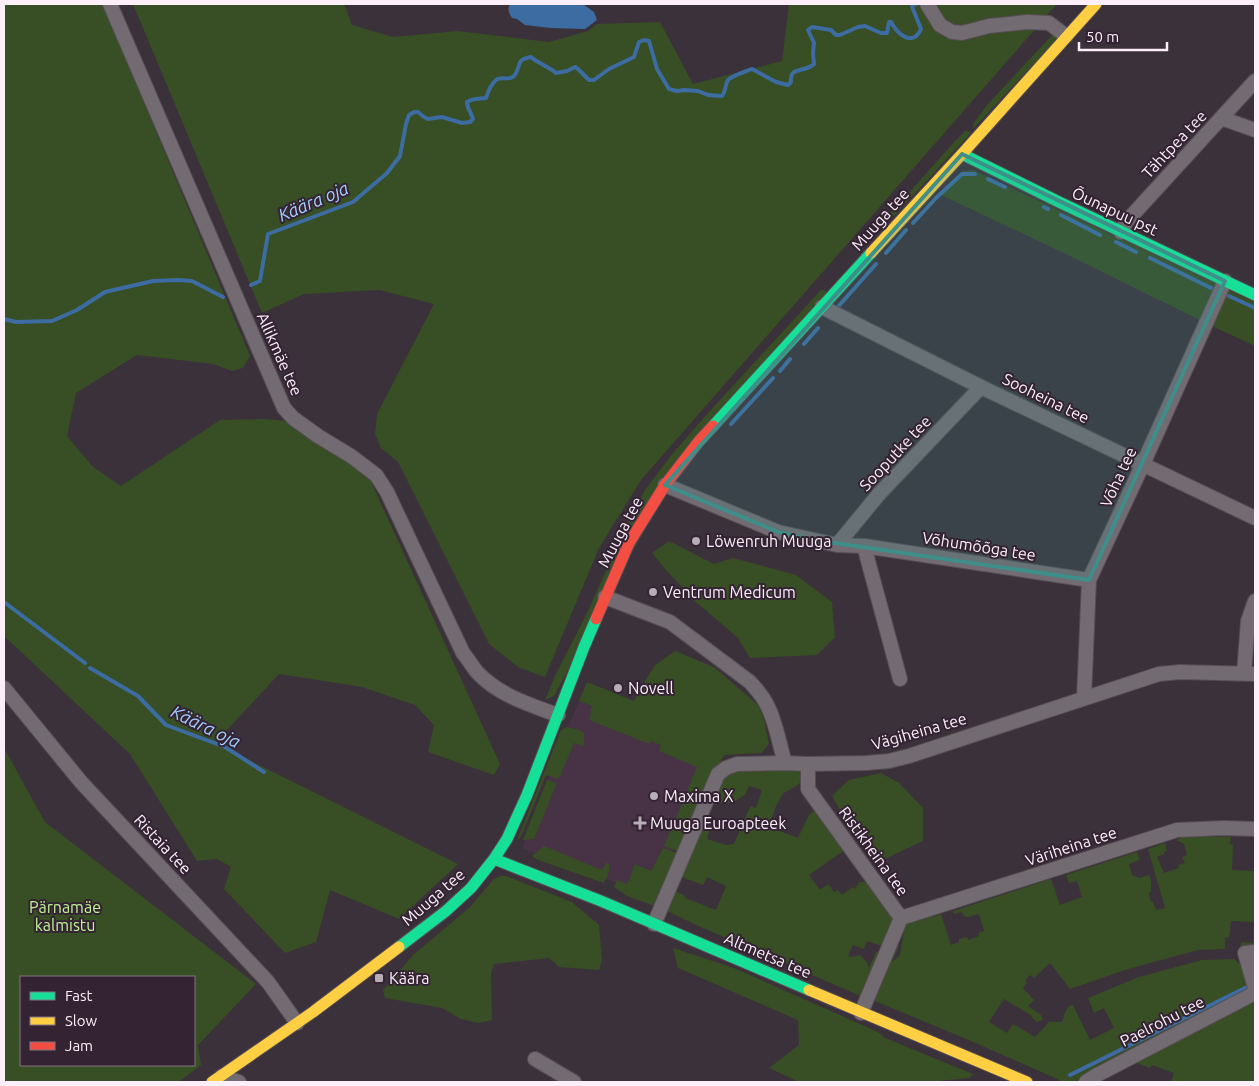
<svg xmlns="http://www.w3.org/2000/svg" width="1259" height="1086" viewBox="0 0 1259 1086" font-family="Ubuntu,sans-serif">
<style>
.built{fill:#473246}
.green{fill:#384e24;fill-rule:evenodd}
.water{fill:#3c6ca1}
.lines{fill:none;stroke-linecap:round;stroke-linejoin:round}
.stream{stroke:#3c6ca1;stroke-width:4}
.street-casing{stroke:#564d54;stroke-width:16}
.fast-casing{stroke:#564d54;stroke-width:13}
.slow-casing{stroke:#564d54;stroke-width:13}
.jam-casing{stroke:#564d54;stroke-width:13}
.street{stroke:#726b71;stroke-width:14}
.fast{stroke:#16e098;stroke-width:11}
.slow{stroke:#ffcf43;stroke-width:11}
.jam{stroke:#f24e42;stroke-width:11}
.marked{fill:#3e8e8a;fill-opacity:0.2;stroke:#3e8e8a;stroke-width:4;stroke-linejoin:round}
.poi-dot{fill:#b8acb7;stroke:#342333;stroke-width:2}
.labels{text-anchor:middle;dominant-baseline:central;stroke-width:4;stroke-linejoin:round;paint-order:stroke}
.street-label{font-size:16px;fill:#fceffa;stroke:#342333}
.poi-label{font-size:16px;fill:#fceffa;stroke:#342333;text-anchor:start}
.park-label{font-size:16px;fill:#bff594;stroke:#342333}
.water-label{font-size:18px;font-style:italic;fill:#a2cefe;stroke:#342333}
</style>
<rect width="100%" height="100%" fill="#3b313a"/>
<path class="built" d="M579,701l124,50 7,16 -47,109 -28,-12 -9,23 -50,-21 -54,-18 48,-126z"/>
<path class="green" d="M4,4l99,1 147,351 -7,12 -11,3 -19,-7 -76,-9 -61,38 -9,43 26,31 28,19 99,-66 45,-1 31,3 65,38 139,304 -6,11 -66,-23 6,-27 -19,-20 -53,-18 -83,-13 -64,69 243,121 -59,55 -69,-29 -14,52 -31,11 -61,-64 7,-22 -14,-8 -20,2 -67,-107 -126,-118z
M133,4h211l8,21 41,12 65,-6 91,11 39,-11 9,-7 63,-2 33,62 89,-23 7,-57h268l-416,476 -42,68 -54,129 -27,-10 -29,-23 -91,-182 -17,-14 -6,-14 2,-20 57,-110 -55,-14 -75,4 -42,19z
M1055,32l2,7 -83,89 -1,-4 14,-19z
M965,131h3l3,2 -77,83 -9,6v-3l7,-7 62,-70z
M973,170l282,132v44l-43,-20 -142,-70 -131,-62 24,-23z
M821,290h3l3,2 -131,143 -142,261 -9,4 10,-24 33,-65 37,-83 20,-38 28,-37 35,-40z
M669,541l45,23 19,-6 63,17 36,27 3,35 -18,18 -67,3 -12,-20 -42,-36 -31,-33 -13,-16z
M675,651l39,16 44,38 6,15 5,24 -8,9 -37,2 -12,22 -32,75 -16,-6 33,-79 -38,-16 2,-6 -10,-4 -2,3 -60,-24 3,-14 -13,-5 8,-19 47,19 20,-35z
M567,727l12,3 5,3v9l-1,4 -9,-3 -15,36 -13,-4 -23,57 -4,7 -2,1 44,-110z
M4,748l41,74 211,162 -58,61 3,20 -22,17h-175zM21,977h173v88h-173z
M730,769h68c12,19 -11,17 -17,28 -6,9 -9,20 -12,30l29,11 11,-23 8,-7 29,41 -37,26 11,15 8,-6 6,8 4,-2 4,5 11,-8 2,2 4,-7h6l1,2 3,-1 23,30 2,7 -12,26 -15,-5 -3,8 -11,-4 -5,11 2,1 10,-2 6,6 3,7 7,-16 4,1 -17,44 -167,-72 -31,-15 10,-19 10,5v2l31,12 10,-24 -19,-9 -4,8 -22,-8 19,-52 10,3 -3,11 19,6 8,-1 14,-33 3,-5 5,2 6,-18 -13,-4 -4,9c-14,8 -17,12 -33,5l7,-20z
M881,773l18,10 24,25v33l-47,22 -28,-39 -16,-28 17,-16z
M547,780l10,3 -23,56 -11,1z
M1187,836l44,1 -1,7 3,1 -1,25 23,1v-4v80l-15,2 1,-7 12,1 1,-21 -23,-1 -2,17 -4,-1v12l-27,1 -70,19 -58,20 -20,-26 -16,15 -3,-3 -6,5 2,3 -4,5 11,12 -6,6 13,9 2,5 -6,2 -5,-4v-2l-28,-17 -15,23 18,11 6,-9 22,13 14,-15h13l4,-12 3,-4 4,-1 17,35 24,-12 -10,-20 -10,5 -6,-15 51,-21 63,-17 32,-1 13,12 4,18 -170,93h-17l-93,-41 -101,-42 24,-52 5,-1 -7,16 8,-7 5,-32 24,-10 4,4 8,-3 10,31 8,-3v-3l8,-2 1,3 11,-4 -1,-3 6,-2 -5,-17 -12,3 -3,-1 -2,-4 -8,2 -1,-3 98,-32 9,26 22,-8 -5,-16 -8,2 -3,-8 71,-23 3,8 -11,4 3,11 7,3 10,-3 2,5v11l-2,2 2,9h2l3,8 9,-2 -17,-59 17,-6 2,8 -3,1v2l-7,3 7,16 15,-5 -1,-3 7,-2 -3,-6 5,-2 -3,-11 -8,-4z
M544,846l58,24 4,-7h2c4,6 -1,14 -4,20l-66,-23 -6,-4z
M663,848l17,6 -23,53 -30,-11 -13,-9 3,-7 10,4 8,-20 16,7z
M500,876h6l66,26 27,23 3,35 -3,10 -40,-3 -10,-9 -55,6 -3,10 1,46 -14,3 -17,-4 -19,-11 -57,-10 -2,-8 30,-35 56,-47 25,-29z
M673,948l61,20 144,64 7,6 88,36 -3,4 -43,4h-128l-30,-14 30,-23 -1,-25 -120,-52z
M1255,999v83h-84l3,-9 -22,-8 -2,3 -18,-7z"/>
<path class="water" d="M510,4h64l10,1 10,7 3,8 -12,9 -35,-1 -25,-3 -8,-6 -5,-1c-3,-5 -5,-9 -2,-14z"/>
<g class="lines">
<path class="stream" d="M988,179l17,8
M1044,207l4,2
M1061,215l39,20
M913,223l23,-25 26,-24h13
M1116,242l20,10
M886,253l20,-23
M1150,258l61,30
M251,285l9,-4 8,-47 85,-32 34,-29 13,-17 6,-32 3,-9 5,-3h4l6,5 4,2 14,-2 20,6 8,-1 3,-3c-2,-7 -6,-10 -6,-17 6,-4 12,-3 19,-4 2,-6 5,-14 10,-18 5,-4 14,1 18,-4 8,-9 0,-16 17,-19 8,7 17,9 25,16l11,-2 8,-4 3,2 11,11h5l15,-11 25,-12 5,-15 5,-2 5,1 8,28 12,20 8,2 7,-1 14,1 10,4 14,1c4,-5 3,-11 6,-16 3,-4 19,-9 24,-11l24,13 12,3 3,-3c-2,-16 14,-9 23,-18l-1,-10 1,-11 -6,-13 4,-3 19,3 5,5h4l18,-8 7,-1 16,7h6l2,-11h2c7,13 22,25 30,7l-8,-20 -1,-4 4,-1
M1229,296l26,12
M836,309l40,-45
M4,319l12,3 36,-1 25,-11 28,-18 48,-11 25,-1 14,1 31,16
M804,344l14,-16
M780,371l10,-12
M731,424l42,-46
M4,602l81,61
M90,668l48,28 28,29 59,22 39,25
M1070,1075l179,-89"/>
<defs>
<path id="street" d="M110,4l174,404 9,10 25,18 33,20 25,19 11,17 76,161c5,6 9,13 14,19 21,23 53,33 81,43
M927,4l13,21 12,7 10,1 27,-7 38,-4 22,1 17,13
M1221,118l34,12
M1121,232l5,-10 129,-141
M822,307l159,80 274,131
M665,485l113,47 59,13 27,1 225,34
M837,545l42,-51 102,-107
M864,546l36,133
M605,597l65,25 80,60c6,7 13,14 17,23 9,17 12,38 18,58
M1244,673l4,-52 7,-20
M4,688l77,94 187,200 29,41
M1084,698l5,-118 54,-116 82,-183
M808,764v25l93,129 -40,95
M901,918l276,-88 47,-2 31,1
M654,924l64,-150 8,-6 11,-4 48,-1 23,1 58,-1 23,-2 20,-5 250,-82 21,-2 75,2
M1255,952l-10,1 10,35
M535,1059l39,23
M222,1076l17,6
M1086,1082l11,-7 158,-82"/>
<path id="fast" d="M962,154l97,48 196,93
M713,426l158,-173
M494,859l107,42 208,89
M399,947l47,-36 25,-23 23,-29 13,-20 20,-44 57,-148 12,-28"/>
<path id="slow" d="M871,253l91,-99 134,-150
M809,990l218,92
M212,1082l101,-70 86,-65"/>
<path id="jam" d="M596,619l33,-76 36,-58 34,-44 14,-15"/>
</defs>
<use href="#street" class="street-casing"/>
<use href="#fast" class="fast-casing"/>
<use href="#slow" class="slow-casing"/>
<use href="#jam" class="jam-casing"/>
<use href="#street" class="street"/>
<use href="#fast" class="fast"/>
<use href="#slow" class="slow"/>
<use href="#jam" class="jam"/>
</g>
<path class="marked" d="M962,154l263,127 -136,299 -282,-41 -29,-7 -113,-47z"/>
<g class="poi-dot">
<circle cx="696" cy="541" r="5"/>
<circle cx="653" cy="592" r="5"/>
<circle cx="618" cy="688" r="5"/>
<circle cx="654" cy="796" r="5"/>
<path d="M637.5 815.5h5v5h5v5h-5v5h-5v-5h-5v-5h5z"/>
<rect x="374" y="973" width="10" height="10" rx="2.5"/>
</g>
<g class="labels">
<g class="street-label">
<text transform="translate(1174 144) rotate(-47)">Tähtpea tee</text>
<text transform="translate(1115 211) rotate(25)">Õunapuu pst</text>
<text transform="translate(880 219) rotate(-48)">Muuga tee</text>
<text transform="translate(280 354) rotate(66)">Allikmäe tee</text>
<text transform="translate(1046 398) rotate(26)">Sooheina tee</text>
<text transform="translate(895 453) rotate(-47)">Sooputke tee</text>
<text transform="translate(1118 477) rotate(-65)">Võha tee</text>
<text transform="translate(620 532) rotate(-62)">Muuga tee</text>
<text transform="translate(979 546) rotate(9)">Võhumõõga tee</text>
<text transform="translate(919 731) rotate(-16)">Vägiheina tee</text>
<text transform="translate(163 844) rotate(47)">Ristaia tee</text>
<text transform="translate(1071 846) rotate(-18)">Väriheina tee</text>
<text transform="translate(874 851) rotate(54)">Ristikheina tee</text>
<text transform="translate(433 897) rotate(-41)">Muuga tee</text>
<text transform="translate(768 955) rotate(23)">Altmetsa tee</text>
<text transform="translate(1162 1021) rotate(-27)">Paelrohu tee</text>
</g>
<g class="poi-label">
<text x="706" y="541">Löwenruh Muuga</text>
<text x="663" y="592">Ventrum Medicum</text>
<text x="628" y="688">Novell</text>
<text x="664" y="796">Maxima X</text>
<text x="650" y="823">Muuga Euroapteek</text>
<text x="389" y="978">Käära</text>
</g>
<g class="park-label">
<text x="65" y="907">Pärnamäe<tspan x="65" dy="18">kalmistu</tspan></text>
</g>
<g class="water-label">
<text transform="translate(313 201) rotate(-23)">Käära oja</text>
<text transform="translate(206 726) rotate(26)">Käära oja</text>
</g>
</g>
<rect width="1259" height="1086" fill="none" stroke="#fceffa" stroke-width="10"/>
<rect x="20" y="976" width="175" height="90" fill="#342333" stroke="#847583"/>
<rect x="30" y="992" width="25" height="8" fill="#16e098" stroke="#847583"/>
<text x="65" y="1001" font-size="15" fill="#fceffa">Fast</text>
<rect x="30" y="1017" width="25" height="8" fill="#ffcf43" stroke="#847583"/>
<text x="65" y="1026" font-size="15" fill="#fceffa">Slow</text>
<rect x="30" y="1042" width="25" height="8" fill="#f24e42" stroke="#847583"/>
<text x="65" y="1051" font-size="15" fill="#fceffa">Jam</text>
<path d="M1079 42v8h88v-8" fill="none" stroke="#fceffa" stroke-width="2.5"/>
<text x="1086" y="42" font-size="15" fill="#fceffa" stroke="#342333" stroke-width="4" paint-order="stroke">50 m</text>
</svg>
